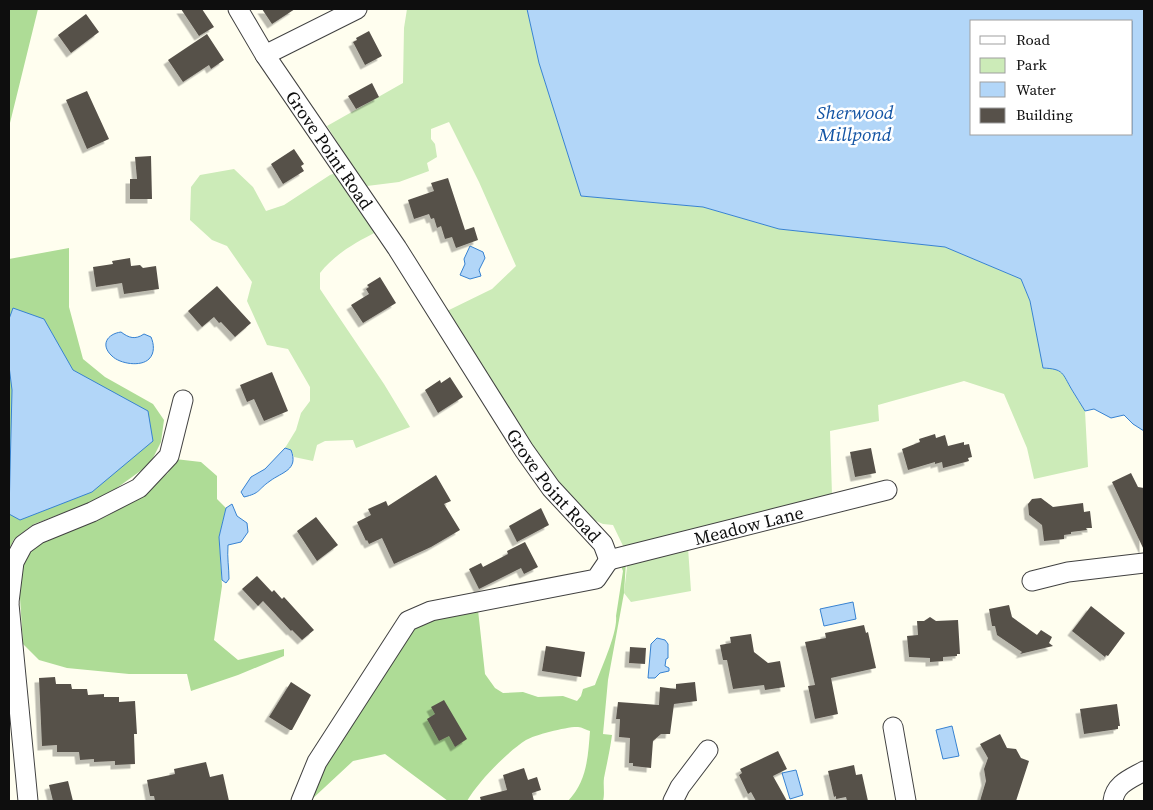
<svg xmlns="http://www.w3.org/2000/svg" width="1153" height="810" viewBox="0 0 1153 810" font-family="'Source Serif 4',serif">
<style>
.green{fill:#ccebb8}
.forest{fill:#aedc96}
.water{fill:#b2d6f8;stroke:#3782d1;fill-rule:evenodd}
.building{fill:#57514a;filter:url(#shadow)}
.lines{fill:none;stroke-linecap:round;stroke-linejoin:round}
.street-casing{stroke:#414141;stroke-width:21}
.street{stroke:#fff;stroke-width:19}
.labels{text-anchor:middle;dominant-baseline:central;stroke-width:5;stroke-linejoin:round;paint-order:stroke}
.street-label{font-size:18px;fill:#0e0e0e;stroke:#fff}
.water-label{font-size:19px;font-style:italic;fill:#1354a4;stroke:#fff}
</style>
<defs>
<filter id="shadow"><feDropShadow dx="-4.5" dy="4.5" stdDeviation="0" flood-color="#0004"/></filter>
</defs>
<rect width="100%" height="100%" fill="#fffeef"/>
<path class="green" d="M407,9h120l12,54 42,133 122,11 76,22 166,18 76,32 9,22 13,66 12,2 9,5 7,15 14,22 3,56 -54,12 -7,-31 -23,-54 -40,-13 -86,24 1,16 -49,10 2,64 -145,38 4,58 -60,11 -7,-9 3,-26 -2,-17 -12,-25 -10,-1 -25,-11 -23,-29 -108,-173 45,-22 24,-23 -37,-84 -30,-60 -18,7v10l4,5 2,13 -10,6 2,8 -30,11 -32,4 -12,8 23,37c-23,12 -42,22 -58,42v16l64,95 26,43 -54,21 -3,-8 -28,1 -8,4 -4,16 -19,-4 -3,-7 -6,-2 11,-18 5,-17 9,-12v-14l-22,-38 -21,-4 -20,-44 5,-19 -25,-36 -15,-6 -22,-20 1,-33 9,-12 34,-6 19,18 13,24 18,-6 46,-30 23,-8 -26,-41 76,-43 1,-55z"/>
<path class="forest" d="M9,9h29l-29,118z
M69,248v59l14,52 22,18 48,27 11,16 -3,22 -11,22 -47,34 -69,26 -20,15 -5,10v-290z
M175,459l26,3 16,14v23l9,9 -7,29 3,49 -8,54 24,20 46,-11v7l-46,19 -47,16 -4,-17h-58l-62,-6 -28,-8 -16,-16 -4,-61 3,-19 8,-15 13,-7 64,-26 26,-15 35,-28z
M626,561l-2,32 -16,87 -5,54 9,1c-2,15 -5,28 -8,43 -1,8 1,15 -1,23h-35c19,-20 20,-44 22,-70 -4,-1 -8,-4 -12,-4 -9,-1 -44,8 -52,13 -19,12 -48,42 -59,61h-19l-63,-47 -32,7 -43,40 17,-43 89,-133 14,-8 48,-7 7,64 10,14 8,5 20,-1 15,5 25,-1 14,5 4,-5 2,-7 12,-4c6,-16 23,-53 21,-69l7,-45 -2,-5z"/>
<path class="water" d="M527,9h617v422l-11,-7 -9,-9 -13,3 -17,-9 -9,2c-4,-7 -9,-14 -13,-21 -10,-17 -8,-21 -29,-22l-13,-67 -9,-22 -76,-32 -166,-18 -76,-22 -122,-11 -42,-133zM972,21h160v113h-160z
M470,246l13,6 2,6 -6,12 2,6 -11,3 -10,-4 5,-11 -1,-5z
M13,308l31,11 29,51 75,41 5,30 -61,51 -72,28 -11,-6 3,-124 -3,-24v-47z
M121,332c8,6 14,8 23,2l7,3c3,7 4,16 -2,22 -8,8 -29,5 -37,-3 -12,-11 -5,-22 9,-24z
M285,448l6,2c8,20 -9,22 -21,31 -13,9 -9,12 -26,16l-3,-5 10,-15 14,-8z
M232,504l5,12 10,7 1,9 -7,10 -13,3c-1,13 1,23 1,34l-3,4 -4,-3 -3,-43 7,-29z
M853,602l3,17 -32,7 -4,-17z
M657,638l8,2 3,4v14l-2,1 -1,7 4,2v3l-9,2 -5,5h-7l3,-34z
M952,726l7,30 -16,3 -7,-29z
M796,770l7,25 -13,4 -8,-26z"/>
<path class="building" d="M181,9h21l12,18 -15,9z
M262,9h33l-23,15z
M86,14l13,18 -28,21 -13,-18z
M369,31l13,25 -17,9 -12,-23 4,-2 -1,-2z
M207,34l17,26 -13,9 -2,-4 -26,17 -15,-22z
M372,83l7,14 -23,12 -8,-13z
M87,91l22,48 -22,10 -21,-49z
M294,149l10,15 -3,2 3,5 -21,13 -12,-20z
M151,156l1,43h-22v-20h7l-2,-22z
M448,178l17,52 9,-3 4,13 -22,8 -4,-11 -7,2 -4,-13 -4,2 -3,-10 -3,1 -2,-5 -15,5 -6,-19 26,-9 -3,-8z
M130,258l1,8 9,-1 3,3 13,-2 3,23 -35,5 -2,-11 -26,4 -3,-20 20,-3 -1,-3z
M380,277l16,26 -33,20 -12,-18 18,-11 -3,-5 3,-2 -2,-2z
M217,286l34,37 -16,14 -14,-15 -2,1 -5,-6 -12,10 -14,-16z
M272,372l16,39 -24,10 -10,-22 -7,3 -7,-17z
M450,377l13,20 -25,16 -13,-23 15,-10 1,3z
M935,434l1,4 9,-3 3,11 16,-4v3l5,-1 3,13 -4,1 1,3 -26,7 -1,-6 -7,2v-2l-27,8 -6,-21 18,-7 -1,-3z
M871,448l5,25 -21,4 -5,-25z
M1131,473l7,14 6,1v62l-32,-68z
M436,475l15,26 -7,3 16,26 -29,17 -37,17 -12,-26 -13,6 -2,-4 -1,1 -9,-19 14,-7 -3,-6 18,-8 2,5z
M1041,498l12,9 30,-4 1,9 6,-1 2,17h-6l1,2 -16,2v2l-7,1v4l-20,2 -2,-16 -13,-10 -1,-11 4,-5z
M541,508l8,17 -32,17 -8,-16z
M316,517l22,28 -21,16 -20,-30z
M525,542l13,25 -14,7 -3,-6 -42,21 -10,-20 12,-6 2,4 25,-13 -1,-3z
M257,576l15,16 2,-2 8,9 2,-2 30,33 -12,10 -10,-10 -1,1 -28,-30 -5,5 -16,-17z
M1009,605l3,12 25,18 4,-5 11,7 -3,6 4,3 -33,8 2,-2 -25,-17 -2,-9h-3l-3,-17z
M1091,606l34,27 -17,23 -2,-1 -1,2 -33,-26z
M930,617l6,4 22,-1 2,34h-3v2l-14,1v4l-13,1v-4l-21,-1 -2,-21 11,-1 -1,-14h7z
M864,625l2,8 2,-1 8,36 -45,10 7,36 -23,5 -7,-33 7,-1 -10,-43 21,-4 -1,-5z
M751,634l3,18 14,11 12,-2 5,26 -20,3 -1,-5 -31,4 -6,-29h-4l-3,-15 11,-2 -1,-6z
M546,646l39,6 -4,25 -39,-6z
M630,647l16,1 -1,16 -16,-1z
M55,677l1,7h15l1,5h15l1,6 16,-1v3h15v5l16,-1 2,33h-3l1,30 -20,1v-4l-21,1v-3l-14,1 -1,-8h-22v-7l-15,1 -3,-68z
M291,682l20,13 -19,35h-2l-21,-13z
M695,682l2,19 -23,3 -4,30h-9l-8,7 -2,27 -18,-2v-3h-4l1,-25 -11,-1 1,-18h-4l2,-17 41,3 1,-18 16,2v-5z
M444,700l23,39 -12,8 -6,-11 -10,5 -12,-22 8,-5 -4,-7z
M1117,704l3,22h-2v3l-34,5 -4,-25z
M1000,734l7,14 9,1 5,9 8,3 -13,40h-36l6,-20 -2,-12 4,-11 -8,-14z
M778,751l9,18 -14,7 14,25h-31l-5,-9 -3,2 -9,-19 3,-2 -2,-4z
M206,762l4,15 13,-3 6,27h-74l-1,-5h-4l-3,-16 28,-6 -1,-5z
M854,765l2,10 6,-1 6,27h-21l-1,-4 -10,2v-3l-2,1 -6,-26z
M524,768l4,12 9,-3 4,13 -9,3 2,8h-53l-1,-4 27,-7 -4,-15z
M68,781l5,20h-20l-4,-16z"/>
<g class="lines">
<defs>
<g id="street">
<path id="s1" d="M238,9l27,46 132,193 127,202 27,38 52,56 6,16"/>
<path d="M265,55l92,-46"/>
<path id="s2" d="M609,560l278,-70"/>
<path d="M1032,581l36,-9 76,-9"/>
<path d="M9,602l5,-40 9,-17 15,-11 54,-22 47,-24 30,-32 14,-56"/>
<path d="M9,604l19,197"/>
<path d="M893,727l13,74"/>
<path d="M301,801l16,-39 91,-141 23,-10 165,-32 13,-19"/>
<path d="M673,801l7,-14 28,-37"/>
<path d="M1113,801c2,-17 17,-22 31,-30"/>
</g>
</defs>
<use href="#street" class="street-casing"/>
<use href="#street" class="street"/>
</g>
<g class="labels">
<g class="street-label">
<text stroke="none"><textPath href="#s1" startOffset="168">Grove Point Road</textPath></text>
<text stroke="none"><textPath href="#s1" startOffset="572">Grove Point Road</textPath></text>
<text stroke="none"><textPath href="#s2" startOffset="144">Meadow Lane</textPath></text>
</g>
<g class="water-label">
<text x="855" y="112">Sherwood<tspan x="855" dy="22">Millpond</tspan></text>
</g>
</g>
<rect width="1153" height="810" fill="none" stroke="#0e0e0e" stroke-width="20"/>
<rect x="970" y="20" width="162" height="115" fill="#ffffff" stroke="#9f9f9f"/>
<rect x="980" y="36" width="25" height="8" fill="#ffffff" stroke="#9f9f9f"/>
<text x="1016" y="45" font-size="15" fill="#0e0e0e">Road</text>
<rect x="980" y="58" width="25" height="15" fill="#ccebb8" stroke="#9f9f9f"/>
<text x="1016" y="70" font-size="15" fill="#0e0e0e">Park</text>
<rect x="980" y="82" width="25" height="15" fill="#b2d6f8" stroke="#9f9f9f"/>
<text x="1016" y="95" font-size="15" fill="#0e0e0e">Water</text>
<rect x="980" y="108" width="25" height="15" fill="#57514a" stroke="#9f9f9f"/>
<text x="1016" y="120" font-size="15" fill="#0e0e0e">Building</text>
</svg>
